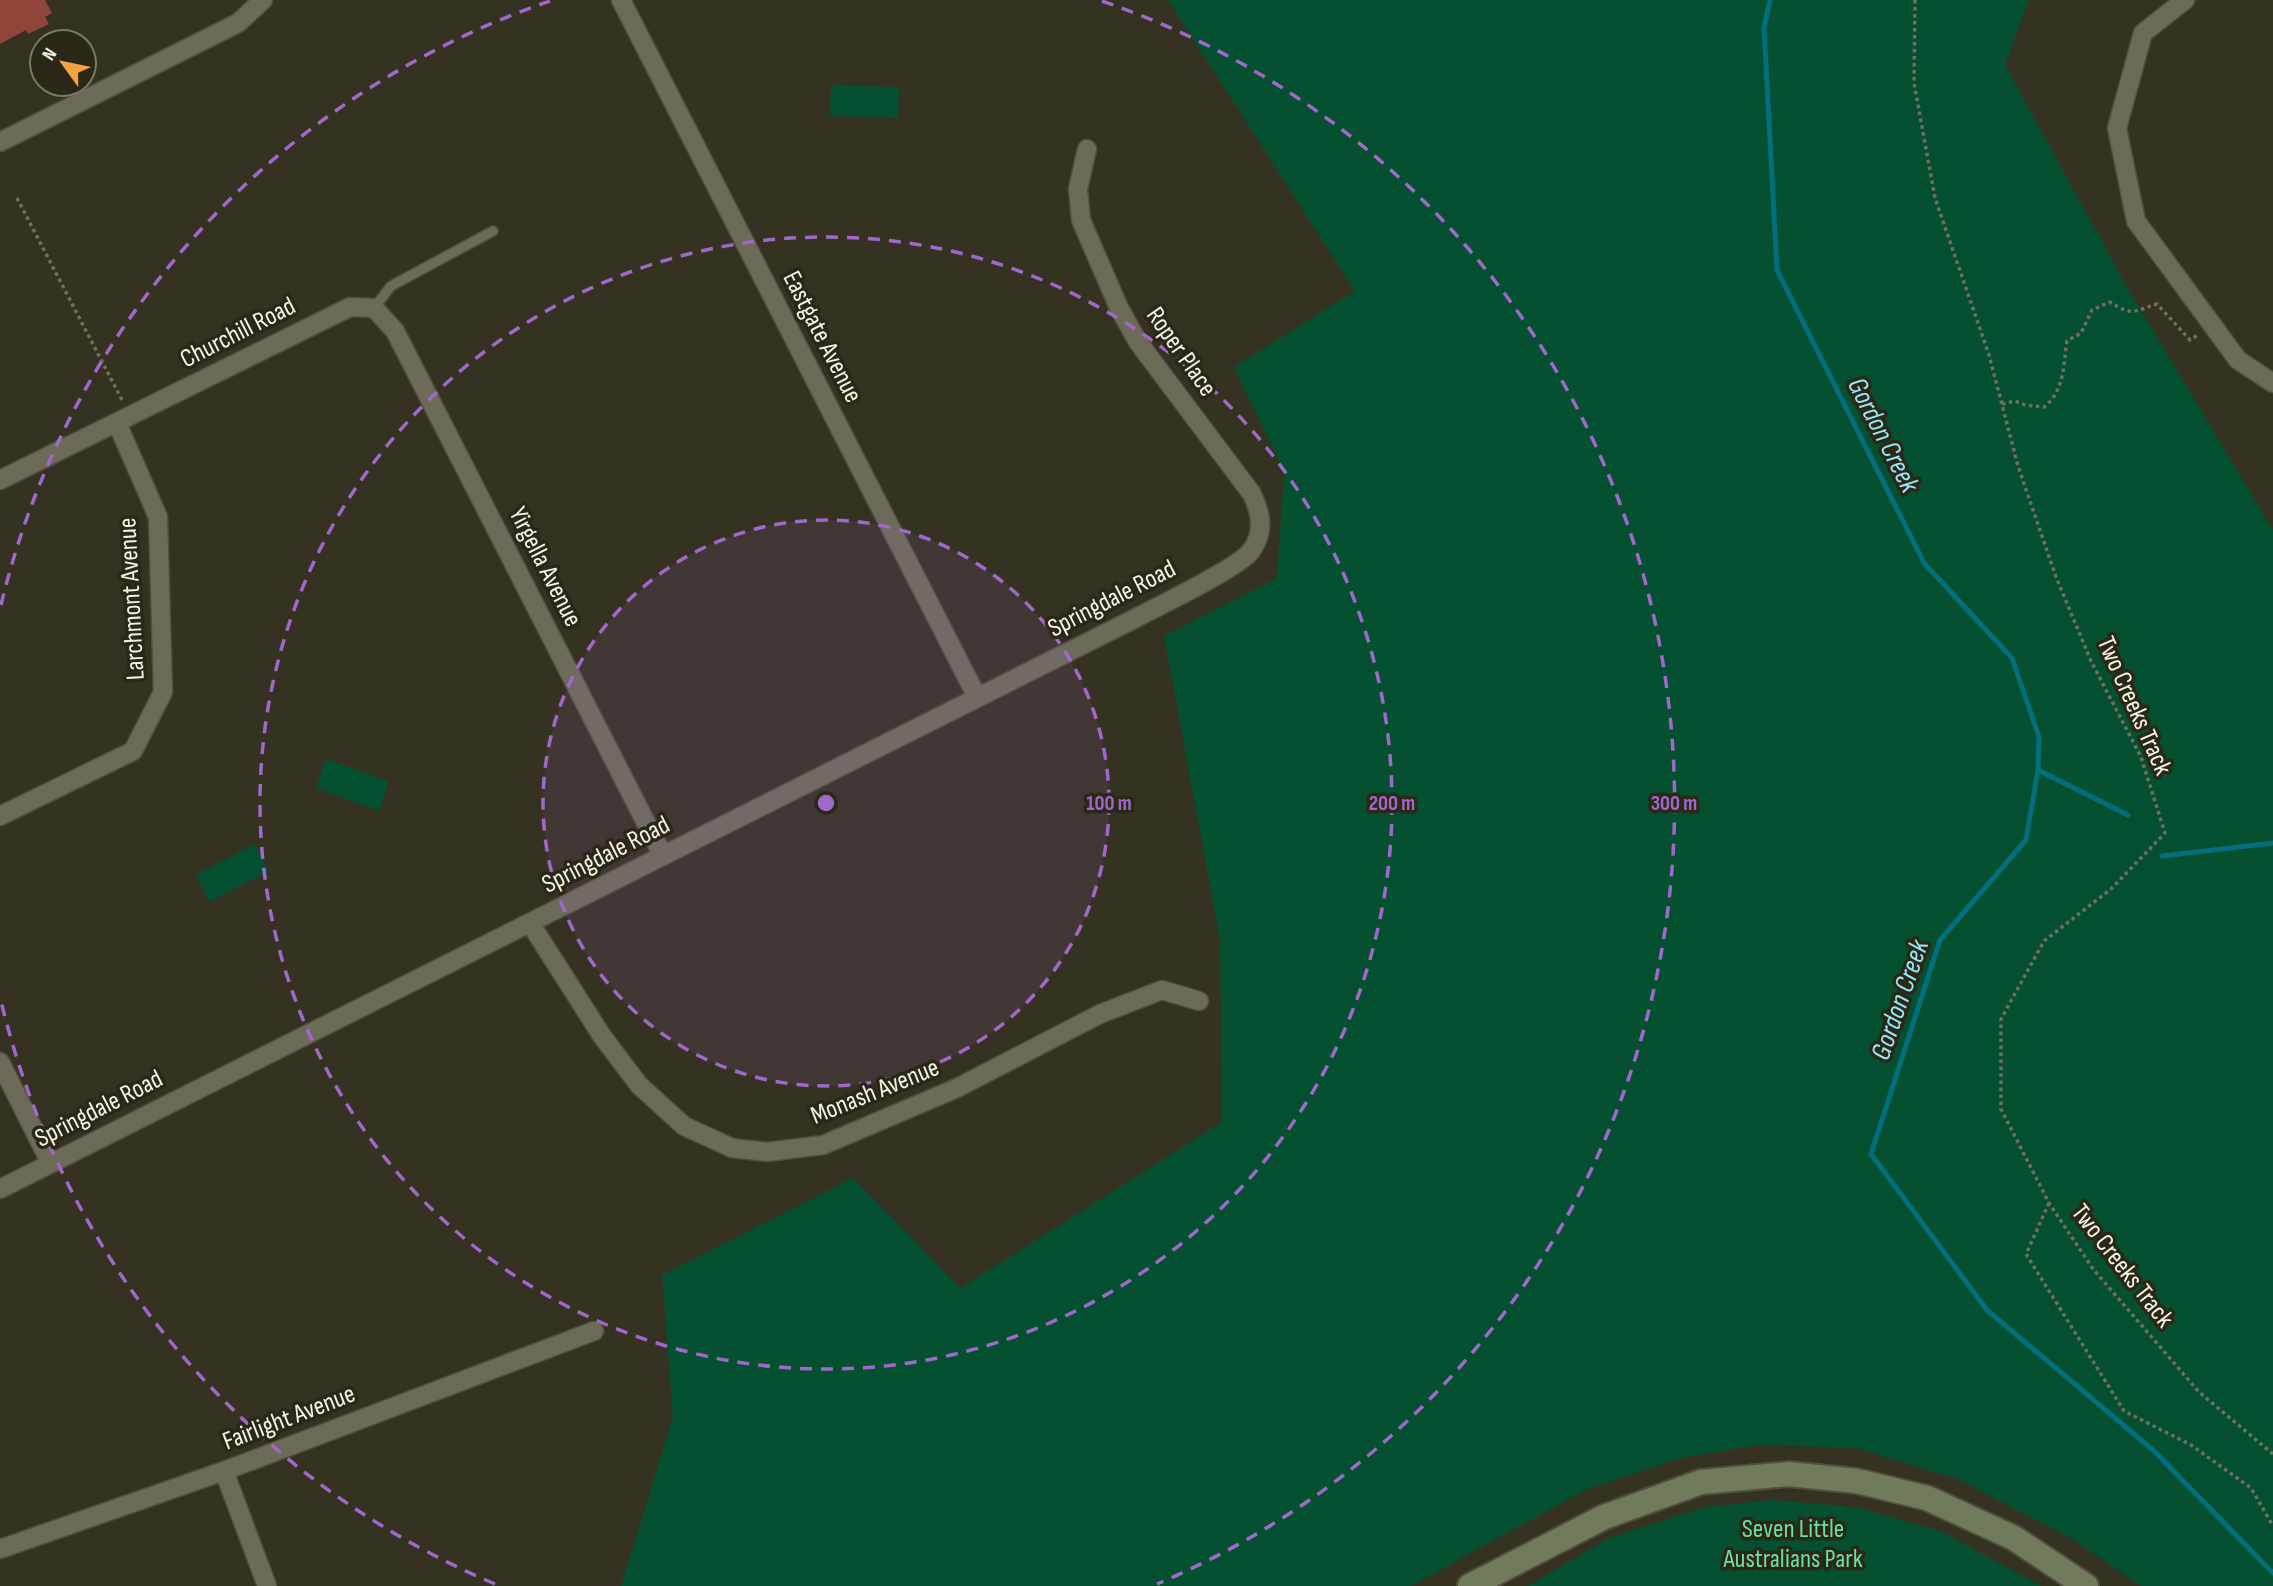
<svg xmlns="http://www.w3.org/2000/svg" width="2273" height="1586" viewBox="0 0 2273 1586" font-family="'Sofia Sans Condensed',sans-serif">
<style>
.green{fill:#055030}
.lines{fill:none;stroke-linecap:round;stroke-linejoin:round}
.stream{stroke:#036f7d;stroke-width:5}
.building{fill:#91443a}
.service-casing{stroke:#514e3f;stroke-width:12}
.minor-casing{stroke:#514e3f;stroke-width:21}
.secondary-casing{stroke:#514e3f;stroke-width:28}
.path{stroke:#726f60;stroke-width:3.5;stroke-dasharray:3.5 3.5;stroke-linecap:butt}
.service{stroke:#6d6a57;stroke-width:9}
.minor{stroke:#6d6a57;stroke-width:18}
.secondary{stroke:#707b5c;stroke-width:24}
.ring{fill:none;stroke:#a068cb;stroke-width:3.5;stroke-dasharray:12 9}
.labels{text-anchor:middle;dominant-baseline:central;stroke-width:7;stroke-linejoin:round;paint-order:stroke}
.street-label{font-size:26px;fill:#f5f3e8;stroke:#2b2818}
.park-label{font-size:26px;fill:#6cdfa3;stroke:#2b2818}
.water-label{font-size:28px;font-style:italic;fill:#95e7f6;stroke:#2b2818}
.centre{fill:#a068cb;stroke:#2b2818;stroke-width:3.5}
.ring-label{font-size:21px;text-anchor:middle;font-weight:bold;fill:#a068cb;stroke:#2b2818;stroke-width:7;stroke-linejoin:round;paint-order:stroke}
</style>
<rect width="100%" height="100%" fill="#353221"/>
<path class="green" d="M1168,0h861l-24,65 125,227 143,238v1056h-132l-67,-46 -114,-60 -104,-32 -98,-3 -77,13 -96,32 -174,96h-790l52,-169 -11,-142 191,-97 108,110 261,-166 -2,-182 -56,-304 113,-58 7,-106 -50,-105 121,-76z
M831,85l68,2 -1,31 -68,-2z
M326,759l63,22 -10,30 -63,-23z
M255,844l14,27 -60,31 -13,-27z
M1771,1500l84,7 86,24 100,55h-513l81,-48 95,-31z"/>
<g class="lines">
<path class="stream" d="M1770,0l-6,28 13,242 147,293 88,95 27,79 -1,33 -12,70 -86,100 -69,214 116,156 166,140 120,123
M2038,770l90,45
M2162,856l111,-13"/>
</g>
<path class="building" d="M0,0h45l7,13 -7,4 4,7 -21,10 -2,-4 -26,14z"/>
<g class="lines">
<defs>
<path id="service" d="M374,308l17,-22 102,-55"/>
<path id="minor" d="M621,0l356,697
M2185,0l-42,33 -26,95 19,93 102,139 35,23
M0,142l238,-119 25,-23
M0,480l350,-173 24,1 21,23 268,525
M0,816l133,-65 30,-59 -5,-175 -41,-94
M530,923l72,113 37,49 45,41 48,22 35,4 56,-7 134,-57 143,-74 62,-24 37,11
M0,1062l50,100
M0,1189l1132,-569c24,-13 105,-51 119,-69 14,-19 10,-38 1,-57l-114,-152 -19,-34 -38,-88 -3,-31 9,-40
M224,1471l43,115
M0,1549l224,-78 370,-140"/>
<path id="secondary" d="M1470,1586l134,-69 97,-35 88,-8 68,7 70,17 87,40 72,48"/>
</defs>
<use href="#service" class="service-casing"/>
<use href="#minor" class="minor-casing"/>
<use href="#secondary" class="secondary-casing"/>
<path class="path" d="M1915,0l-1,83 21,115 54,157 29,111 38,111 35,84 50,96 24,76 -54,56 -67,52 -43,78v90l48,94 44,66 106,123 74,62
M17,198l106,204
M2002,404l13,-3 10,4 19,2c21,-17 19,-41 23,-66l14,-8 11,-23 18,-8c23,15 23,9 47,2l33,36 8,-5
M2049,1203l-23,51 98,157 67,34 60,43 22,38"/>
<use href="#service" class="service"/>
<use href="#minor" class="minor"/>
<use href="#secondary" class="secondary"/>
</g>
<circle cx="826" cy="803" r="283" fill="#a068cb" fill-opacity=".12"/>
<g class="ring">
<circle cx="826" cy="803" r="283"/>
<circle cx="826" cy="803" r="566"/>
<path d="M495 1584A848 848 0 0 1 1 1001M1 605A848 848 0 0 1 550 1M1102 1A848 848 0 0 1 1157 1584"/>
</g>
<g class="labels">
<g class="street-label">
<text transform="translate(238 333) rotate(-27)">Churchill Road</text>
<text transform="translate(822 337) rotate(63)">Eastgate Avenue</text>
<text transform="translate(1181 352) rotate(55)">Roper Place</text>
<text transform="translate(545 567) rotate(63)">Yirgella Avenue</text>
<text transform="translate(132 599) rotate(-93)">Larchmont Avenue</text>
<text transform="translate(1112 599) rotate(-27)">Springdale Road</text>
<text transform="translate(2134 706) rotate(66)">Two Creeks Track</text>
<text transform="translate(606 855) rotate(-27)">Springdale Road</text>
<text transform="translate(875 1092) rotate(-22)">Monash Avenue</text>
<text transform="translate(99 1109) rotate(-27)">Springdale Road</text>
<text transform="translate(2122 1266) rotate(52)">Two Creeks Track</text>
<text transform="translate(289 1418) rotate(-21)">Fairlight Avenue</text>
</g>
<g class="park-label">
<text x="1793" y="1529">Seven Little<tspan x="1793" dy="30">Australians Park</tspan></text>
</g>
<g class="water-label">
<text transform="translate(1883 435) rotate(63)">Gordon Creek</text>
<text transform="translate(1900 1000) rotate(-71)">Gordon Creek</text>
</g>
</g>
<circle cx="826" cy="803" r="10" class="centre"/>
<g class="ring-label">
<text x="1109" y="810">100 m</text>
<text x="1392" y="810">200 m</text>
<text x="1674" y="810">300 m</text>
</g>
<g transform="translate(63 63) rotate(303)"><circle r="33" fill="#2b2818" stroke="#7c796b" stroke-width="2"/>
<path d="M0-5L12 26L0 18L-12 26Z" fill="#f4a344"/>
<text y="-10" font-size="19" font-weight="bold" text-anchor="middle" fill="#f5f3e8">N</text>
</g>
</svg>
